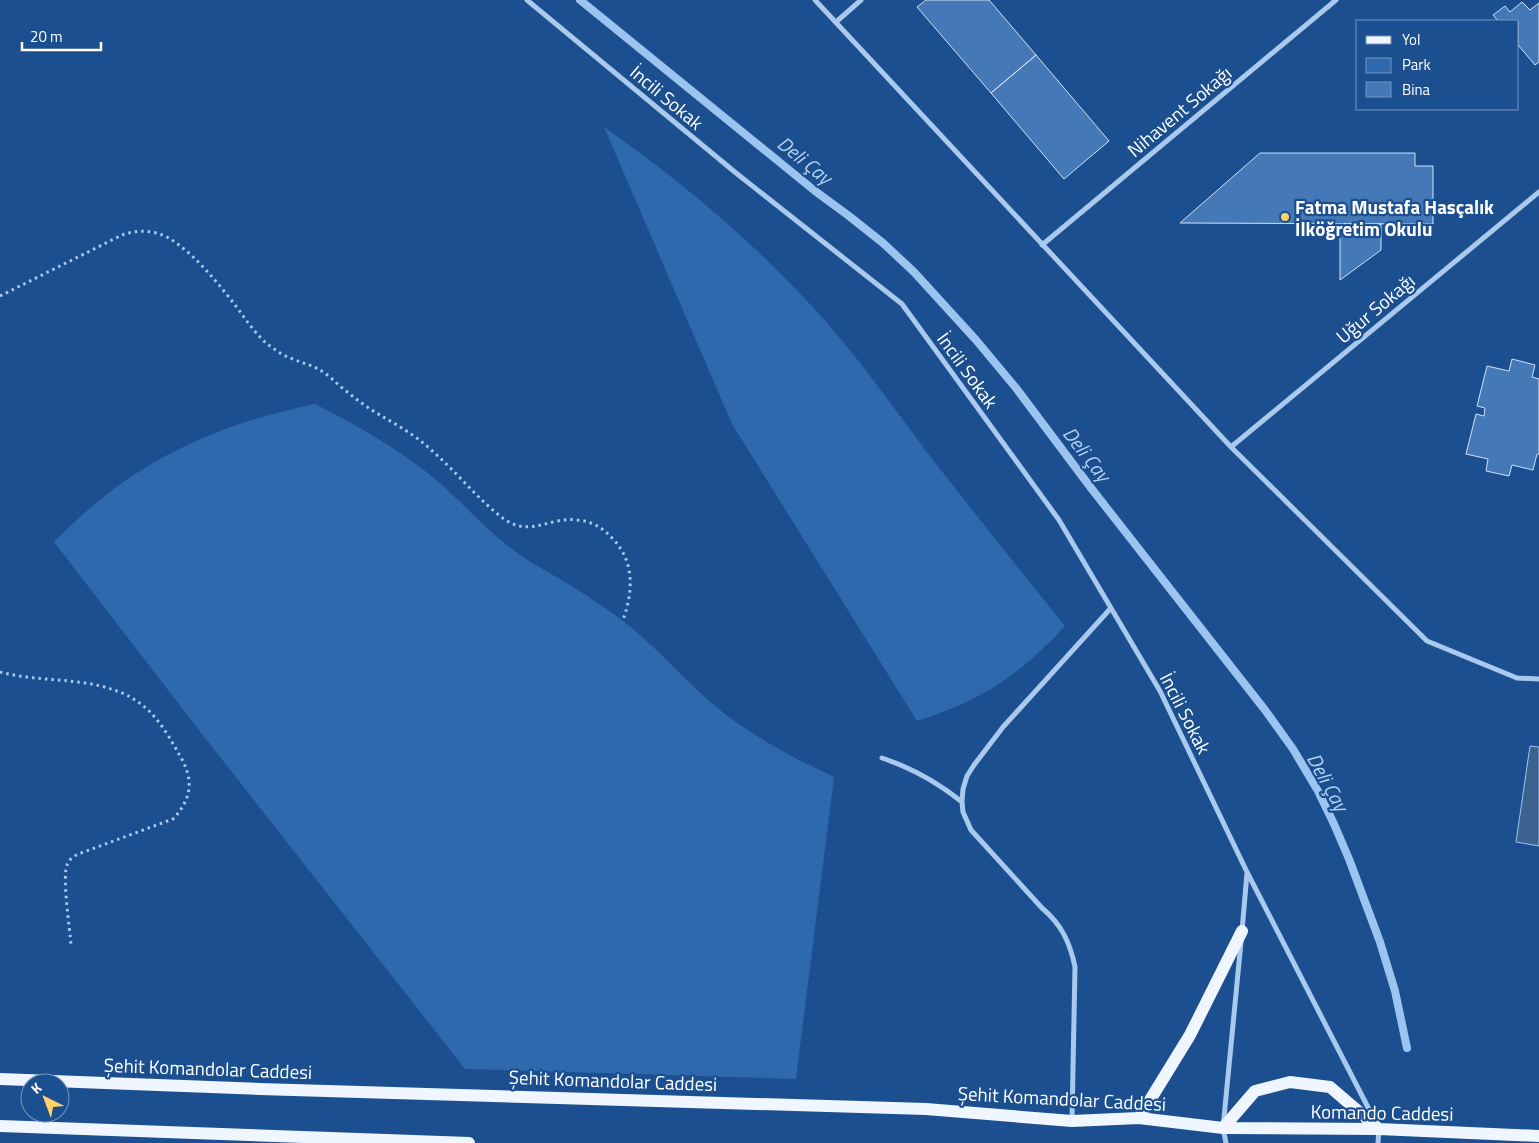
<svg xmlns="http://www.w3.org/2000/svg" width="1539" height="1143" viewBox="0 0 1539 1143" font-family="'Titillium Web',sans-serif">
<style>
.green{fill:#2e69ad}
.water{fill:#3c6290;stroke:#9cc4f0}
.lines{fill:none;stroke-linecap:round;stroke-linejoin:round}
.stream{stroke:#9cc4f0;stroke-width:8}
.building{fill:#4478b7;stroke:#cfe3fa}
.path{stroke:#a9c9ee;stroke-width:3;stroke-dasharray:2.5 4;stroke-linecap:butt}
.minor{stroke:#a9c9ee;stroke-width:5}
.primary{stroke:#f0f6ff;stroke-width:12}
.poi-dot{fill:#ffd166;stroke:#1b4f8f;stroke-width:2}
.labels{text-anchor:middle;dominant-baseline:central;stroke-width:4.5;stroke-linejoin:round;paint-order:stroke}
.street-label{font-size:19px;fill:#fff;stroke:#1b4f8f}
.poi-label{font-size:19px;font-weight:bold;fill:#fff;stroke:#1b4f8f;text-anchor:start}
.water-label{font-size:20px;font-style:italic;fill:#b5d3f5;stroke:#1b4f8f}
</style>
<rect width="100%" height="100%" fill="#1b4f8f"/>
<path class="green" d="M604,127c81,57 157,121 223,196 36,41 67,85 99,128 46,59 92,117 139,175 -46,50 -83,74 -148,95l-185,-297z
M315,404c42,21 82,44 119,74 27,23 50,50 78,71 18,14 38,24 58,36 21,13 42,27 62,43 31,26 57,57 88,82 35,28 74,48 114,67l-38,302 -331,-10 -270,-344 -141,-183c18,-18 37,-36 57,-51 61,-46 130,-72 204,-87z"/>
<path class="water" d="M1530,746l9,1v99l-23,-4z"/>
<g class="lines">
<path class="stream" d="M580,0l235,191 34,25 34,27 31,29 62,68 40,48 75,100 174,222 28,39 25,42 16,33 15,35 31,83 15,49 12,57"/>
</g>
<path class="building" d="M926,0h63l47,55 -45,38 -74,-86z
M1522,2l8,8 9,-7v59l-4,3 -17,-20v-24h-20l-5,-6 12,-9 5,6z
M1036,55l73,86 -45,38 -73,-86z
M1260,153h155v13h18v58l-253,-1z
M1340,224h41v26l-41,30z
M1512,359l23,6 -3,12 7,2v75h-2l-4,16 -21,-5 -3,11 -23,-5 2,-12 -22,-5 10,-40 8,2 1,-8 -8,-2 10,-40 22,5z"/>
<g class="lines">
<path class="path" d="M0,296l122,-61c9,-3 19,-5 29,-3 16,2 27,12 39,22 14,13 26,27 38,42 13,16 23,33 38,47 7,5 14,11 22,14 13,6 26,8 38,17 7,5 13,12 20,17 11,9 22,17 34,24 17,10 35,20 50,34 26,22 47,50 74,70 27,19 46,-3 73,1 15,1 26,8 36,19 22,23 20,53 10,81
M0,672c48,13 107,1 147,37 14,13 24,31 33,47 14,23 12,43 -7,63l-92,34c-6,2 -12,6 -14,12 -5,12 3,65 4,80"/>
<path class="minor" d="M527,0l209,173 166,131 157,216 101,171 87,181 127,247
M815,0l416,447 196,194 90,37 22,1
M836,22l25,-22
M1042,245l294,-245
M1231,447l308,-255
M882,758c30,10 55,24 80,44
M1242,931l5,-58
M1072,1120l3,-153c-5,-25 -14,-43 -33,-59l-71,-78 -8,-18 -1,-10 1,-13 4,-13 7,-11 29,-38 108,-119
M1226,1143l-3,-15 18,-186
M1378,1143l1,-14"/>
<path class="primary" d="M0,1079l260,10 666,20 146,12 67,-3 84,10 156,1 160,7
M1139,1118l51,-83 52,-104
M0,1126l469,17
M1223,1128l32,-37 35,-9 40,5 49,42"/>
</g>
<circle class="poi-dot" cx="1285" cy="217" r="5"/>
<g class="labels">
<g class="street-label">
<text transform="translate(667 97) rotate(40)">İncili Sokak</text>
<text transform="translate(1179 111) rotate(-40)">Nihavent Sokağı</text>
<text transform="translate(1375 308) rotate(-40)">Uğur Sokağı</text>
<text transform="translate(968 370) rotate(54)">İncili Sokak</text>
<text transform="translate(1186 713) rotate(63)">İncili Sokak</text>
<text transform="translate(208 1068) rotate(2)">Şehit Komandolar Caddesi</text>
<text transform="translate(613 1080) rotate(2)">Şehit Komandolar Caddesi</text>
<text transform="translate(1062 1098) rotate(3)">Şehit Komandolar Caddesi</text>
<text transform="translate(1382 1112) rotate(1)">Komando Caddesi</text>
</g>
<g class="poi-label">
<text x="1295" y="206">Fatma Mustafa Hasçalık<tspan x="1295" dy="22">İlköğretim Okulu</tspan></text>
</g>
<g class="water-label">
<text transform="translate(805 160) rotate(39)">Deli Çay</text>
<text transform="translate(1087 454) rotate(52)">Deli Çay</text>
<text transform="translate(1328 782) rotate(61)">Deli Çay</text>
</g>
</g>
<rect x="1356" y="20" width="162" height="90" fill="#1b4f8f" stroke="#7695bc"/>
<rect x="1366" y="36" width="25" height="8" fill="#f0f6ff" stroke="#7695bc"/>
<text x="1402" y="45" font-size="15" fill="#ffffff">Yol</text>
<rect x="1366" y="58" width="25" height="15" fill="#2e69ad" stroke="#7695bc"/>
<text x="1402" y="70" font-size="15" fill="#ffffff">Park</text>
<rect x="1366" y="82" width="25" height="15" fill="#4478b7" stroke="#7695bc"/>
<text x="1402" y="95" font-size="15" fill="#ffffff">Bina</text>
<g transform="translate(45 1098) rotate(318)"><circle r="24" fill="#1b4f8f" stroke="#7695bc"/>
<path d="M0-4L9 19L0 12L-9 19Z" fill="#ffd166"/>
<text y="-8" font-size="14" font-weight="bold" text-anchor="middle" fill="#ffffff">K</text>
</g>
<path d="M22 42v8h79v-8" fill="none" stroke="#ffffff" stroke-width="2.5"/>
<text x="30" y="42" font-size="15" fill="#ffffff" stroke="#1b4f8f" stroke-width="4" paint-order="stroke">20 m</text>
</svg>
